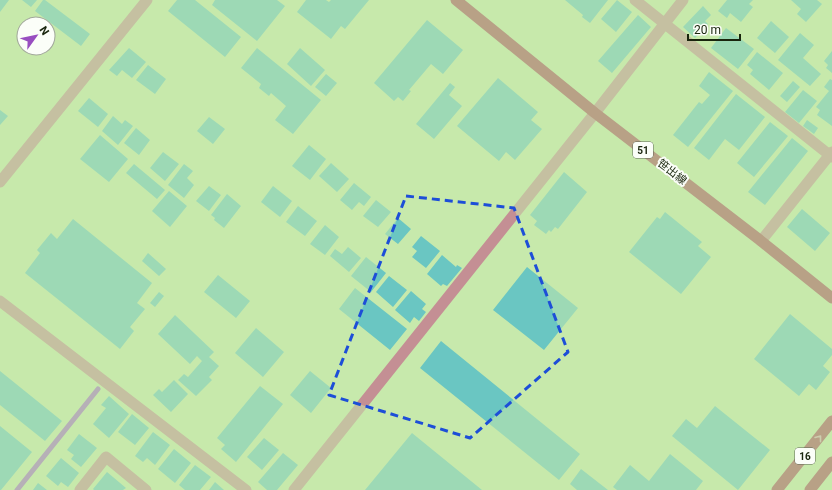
<svg xmlns="http://www.w3.org/2000/svg" width="832" height="490" viewBox="0 0 832 490" font-family="Roboto,'Noto Sans JP',sans-serif">
<style>
.lines{fill:none;stroke-linecap:round;stroke-linejoin:round}
.stream{stroke:#a36ac5;stroke-width:5}
.building{fill:#6ac6c2}
.minor{stroke:#c48f94;stroke-width:11}
.primary{stroke:#a64a5a;stroke-width:11}
.oneway{stroke:#d5adb1}
.marked{fill:none;stroke:#1d4ed8;stroke-width:3;stroke-dasharray:8 5;stroke-linejoin:round}
.labels{text-anchor:middle;dominant-baseline:central;stroke-width:4;stroke-linejoin:round;paint-order:stroke}
.shield{fill:#fbfef8;stroke:#5d6654;stroke-width:1}
.shield-label{font-size:10px;font-weight:bold;fill:#19250d}
.street-label{font-size:11px;fill:#19250d;stroke:#fbfef8}
</style>
<rect width="100%" height="100%" fill="#c7e9ac"/>
<g class="lines">
<path class="stream" d="M17,490l81,-101"/>
</g>
<path class="building" d="M0,0h9l-9,12z
M22,0h15l-6,7z
M43,0h2l45,34 -9,12 -46,-35z
M177,0h18l46,37 -16,20 -57,-46z
M215,0h62l8,6 -28,35 -45,-36z
M306,0h20l3,2 2,-2h38l-24,29 -4,-3 -10,13 -34,-27z
M565,0h43l-18,23 -8,-6 1,-2z
M617,0l15,12 -16,20 -15,-13z
M727,0h26l-4,4 4,3 -12,15 -11,-9 -3,5 -9,-7z
M791,0h26l5,4 -16,18 -9,-8 4,-5z
M703,6l8,9 -6,6 3,3 -13,14 -12,-11z
M638,15l13,12 -39,46 -14,-12z
M427,20l36,30 -20,24 -12,-10 -22,26 2,1 -8,10 -5,-4 -4,4 -20,-18z
M771,21l18,16 -14,16 -18,-15z
M726,28l28,21 -16,20 -27,-21z
M800,33l14,12 -11,13 18,16 -11,12 -32,-26z
M129,48l17,14 -14,16 -10,-8 -5,6 -8,-6z
M257,48l64,52 -28,34 -18,-14 11,-14 -15,-13 -2,3 -10,-8 2,-4 -20,-16z
M300,48l25,22 -14,16 -24,-22z
M832,51v22l-6,-5 2,-3 -4,-4z
M757,52l26,21 -14,17 -19,-16 3,-4 -6,-5z
M148,65l18,14 -11,15 -19,-14z
M709,72l24,19 -45,56 -15,-12 26,-33 3,2 8,-9 -11,-9z
M326,74l11,9 -11,13 -11,-9z
M498,78l40,34 -7,8 11,9 -27,31 -9,-8 -7,9 -42,-35z
M830,79l2,1v46l-15,-11 3,-5 -4,-3 13,-16 -5,-4z
M793,81l7,6 -13,15 -7,-6z
M450,83l5,4 -6,8 13,11 -28,33 -18,-15z
M803,90l14,11 -18,22 -14,-11z
M736,94l29,23 -26,33 -14,-11 -16,21 -15,-12z
M89,98l19,16 -10,13 -20,-16z
M0,110l8,6 -8,9z
M113,116l9,8 3,-4 8,6 -15,19 -16,-14z
M209,117l16,12 -12,15 -16,-13z
M807,120l11,8 -4,6 -11,-8z
M770,122l18,14 -34,41 -17,-14z
M136,128l14,12 -11,15 -15,-12z
M100,135l28,24 -19,23 -29,-23z
M792,138l16,13 -43,54 -17,-13z
M309,145l17,14 -16,21 -18,-14z
M163,152l16,12 -14,17 -15,-13z
M331,163l18,16 -12,13 -18,-16z
M134,164l31,26 -8,9 -31,-26z
M184,164l9,7 -6,7 7,7 -10,13 -16,-13z
M564,172l23,20 -29,37 -3,-2 -4,5 -2,-2 -3,4 -12,-9 3,-4 -7,-6z
M354,183l17,14 -7,9 -5,-4 -7,8 -12,-10z
M209,186l12,9 -12,16 -13,-10z
M273,186l19,15 -12,16 -19,-15z
M169,191l18,15 -17,21 -18,-16z
M227,194l14,12 -17,22 -10,-8 1,-2 -4,-3z
M376,200l15,12 -13,15 -15,-11z
M298,206l19,15 -12,15 -19,-14z
M802,209l28,24 -15,18 -28,-24z
M665,212l37,30 -4,4 13,11 -30,37 -52,-42 28,-35 3,2z
M398,218l13,11 -13,15 -13,-10z
M73,219l79,64 -15,20 8,6 -15,18 4,4 -14,18 -95,-76 15,-20 -3,-3 14,-17 6,6z
M325,225l14,12 -14,18 -15,-11z
M421,236l19,15 -14,17 -14,-11 5,-6 -5,-4z
M348,247l13,11 -12,14 -19,-16 5,-7 7,5z
M148,253l18,16 -7,7 -17,-15z
M442,255l14,12 1,-2 5,3 -15,18 -4,-2 -2,2 -14,-12z
M366,257l20,16 -15,19 -20,-16z
M527,267l51,41 -34,42 -51,-40z
M218,275l32,26 -14,17 -32,-26z
M389,276l18,14 -14,17 -17,-15z
M355,288l52,41 -17,21 -51,-41z
M411,291l15,13 -4,5 4,3 -7,9 -5,-4 -4,6 -15,-13z
M159,292l5,4 -9,11 -5,-4z
M790,314l42,35v6l-9,11 7,6 -14,18 -7,-6 -10,12 -45,-37z
M175,315l39,37 -5,5 10,9 -10,11 3,3 -16,16 -18,-16 6,-6 4,3 14,-16 -5,-5 -7,8 -32,-30z
M256,328l28,24 -21,25 -28,-24z
M441,341l139,113 -21,26 -139,-112z
M0,371l62,50 -17,20 -45,-36z
M310,371l21,17 -20,25 -21,-18z
M174,380l14,14 -17,18 -18,-17 6,-6 3,3z
M260,386l23,18 -47,58 -15,-13 4,-4 -8,-7z
M109,396l20,18 -20,24 -16,-14 13,-16 -5,-3z
M715,406l55,44 -32,40 -66,-54 14,-17 11,9z
M132,414l17,14 -14,17 -17,-13z
M0,426l32,26 -31,38h-1z
M153,432l17,13 -15,20 -8,-7 -4,4 -8,-6z
M412,433l70,57h-117z
M79,434l18,14 -16,19 -10,-8 3,-4 -7,-5z
M264,438l15,12 -17,20 -15,-13z
M174,449l17,14 -16,20 -17,-14z
M283,453l15,12 -21,25h-10l-9,-8z
M670,454l33,27 -7,9h-79l-4,-3 17,-22 19,16z
M61,458l18,15 -11,14 -7,-5 -3,4 -12,-10z
M195,465l16,12 -11,13h-15l-6,-5z
M581,469l27,21h-31l-7,-6z
M107,472l19,16 -3,2h-29l-1,-1z
M215,482l9,8h-15z
M38,483l9,7h-14z"/>
<g class="lines">
<path class="minor" d="M635,0l197,157
M0,182l147,-182
M761,241l71,-89
M0,301l246,189
M80,490l26,-33 40,33
M294,490l301,-377 88,-113"/>
<path class="primary" d="M456,0l139,113 166,128 71,57
M777,490l55,-69
M810,490l22,-28"/>
</g>
<defs><path id="oneway-chevron" d="M-2-3.5L2.5 0L-2 3.5" fill="none" stroke-width="1.6" stroke-linecap="round" stroke-linejoin="round"/></defs>
<use class="oneway" href="#oneway-chevron" transform="translate(819 438) rotate(-52)"/>
<path d="M0 0H832V490H0ZM406,196l108,12 54,144 -98,86 -141,-43z" fill="#c7e9ac" fill-opacity=".55" fill-rule="evenodd"/>
<path class="marked" d="M406,196l108,12 54,144 -98,86 -141,-43z"/>
<g class="labels">
<g class="shield">
<rect x="633" y="142" width="20" height="16" rx="3"/>
<rect x="795" y="448" width="20" height="16" rx="3"/>
</g>
<g class="shield-label">
<text x="643" y="150">51</text>
<text x="805" y="456">16</text>
</g>
<g class="street-label">
<text transform="translate(672 172) rotate(38)">笹出線</text>
</g>
</g>
<g transform="translate(36 36) rotate(57)"><circle r="19" fill="#fbfef8" stroke="#a1a79a"/>
<path d="M0-3L7 15L0 10L-7 15Z" fill="#984ec0"/>
<text y="-6" font-size="11" font-weight="bold" text-anchor="middle" fill="#19250d">N</text>
</g>
<path d="M688 34v6h52v-6" fill="none" stroke="#19250d" stroke-width="2"/>
<text x="694" y="34" font-size="12" fill="#19250d" stroke="#fbfef8" stroke-width="3" paint-order="stroke">20 m</text>
</svg>
